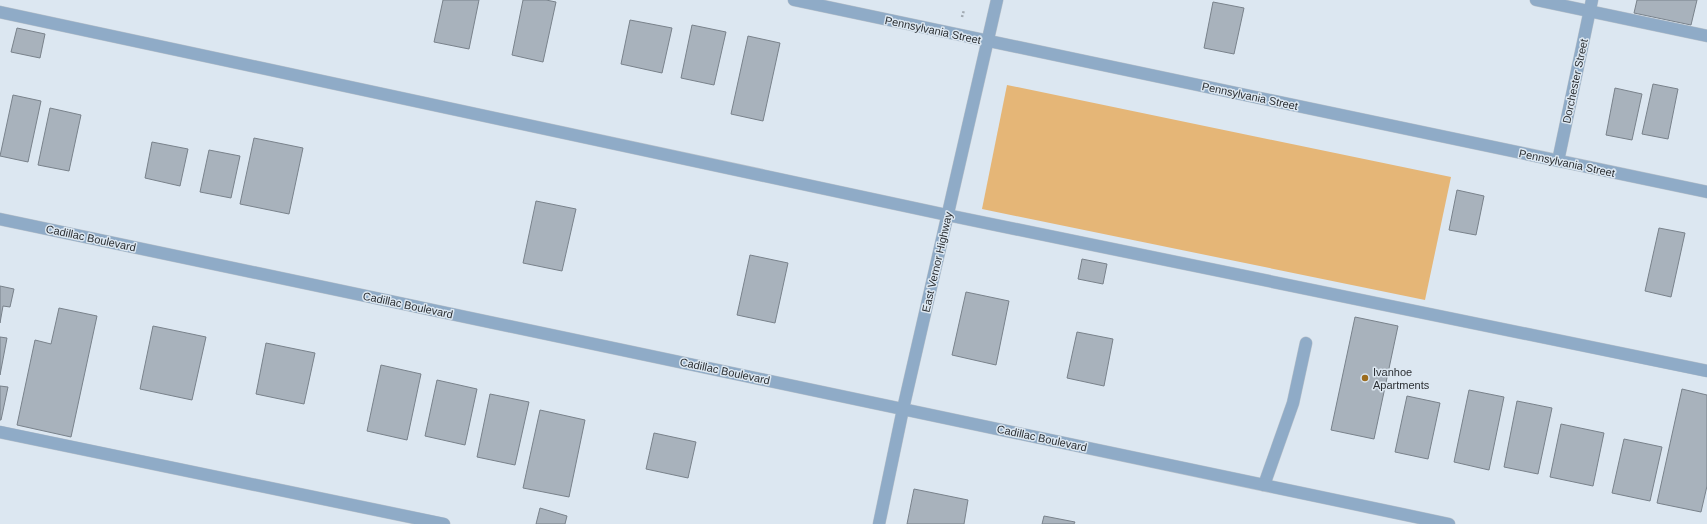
<svg xmlns="http://www.w3.org/2000/svg" width="1707" height="524" viewBox="0 0 1707 524" font-family="Arial,sans-serif">
<style>
.green{fill:#e5b677}
.building{fill:#a8b2bc;stroke:#79828b}
.lines{fill:none;stroke-linecap:round;stroke-linejoin:round}
.service-casing{stroke:#b9c2cb;stroke-width:13}
.minor-casing{stroke:#b9c2cb;stroke-width:13}
.tertiary-casing{stroke:#b9c2cb;stroke-width:13}
.path{stroke:#a1a9b1;stroke-width:2.5;stroke-dasharray:2 2;stroke-linecap:butt}
.service{stroke:#8fabc7;stroke-width:12}
.minor{stroke:#8fabc7;stroke-width:12}
.tertiary{stroke:#8fabc7;stroke-width:12}
.poi-dot{fill:#9c6c1e;stroke:#dce7f1;stroke-width:1.5}
.labels{text-anchor:middle;dominant-baseline:central;stroke-width:3;stroke-linejoin:round;paint-order:stroke}
.street-label{font-size:11px;fill:#2b2f33;stroke:#dce7f1}
.poi-label{font-size:11px;fill:#2b2f33;stroke:#dce7f1;text-anchor:start}
</style>
<rect width="100%" height="100%" fill="#dce7f1"/>
<path class="green" d="M1007,85l444,92 -26,123 -443,-91z"/>
<path class="building" d="M443,0h36l-10,49 -35,-7z
M523,0h23l10,2 -13,60 -31,-7z
M1637,0h60l-6,25 -57,-12z
M1213,2l31,6 -10,46 -30,-6z
M630,20l42,8 -10,45 -41,-9z
M692,25l34,7 -12,53 -33,-7z
M17,28l28,6 -5,24 -29,-6z
M748,36l32,7 -17,78 -32,-7z
M1653,84l25,5 -10,50 -26,-5z
M1615,88l27,6 -10,46 -26,-5z
M13,95l28,6 -13,61 -28,-6z
M50,108l31,7 -12,56 -31,-6z
M254,138l49,10 -14,66 -49,-10z
M152,142l36,7 -8,37 -35,-8z
M209,150l31,6 -9,42 -31,-6z
M1457,190l27,6 -8,39 -27,-5z
M536,201l40,8 -14,62 -39,-8z
M1659,228l26,5 -14,64 -26,-6z
M750,255l38,8 -13,60 -38,-8z
M1082,259l25,5 -4,20 -25,-5z
M0,286l14,3 -4,18 -7,-1 -3,17z
M966,292l43,9 -13,64 -44,-10z
M59,308l38,8 -26,121 -54,-12 18,-85 16,4z
M1355,317l43,9 -24,113 -43,-9z
M153,326l53,11 -14,63 -52,-11z
M1077,332l36,7 -9,47 -37,-8z
M0,337l7,1 -7,37z
M266,343l49,10 -11,51 -48,-10z
M381,365l40,9 -14,66 -40,-9z
M437,380l40,9 -12,56 -40,-9z
M0,386l8,1 -7,33h-1z
M1682,389l25,6v91l-6,26 -44,-9z
M1469,390l35,7 -15,73 -35,-8z
M490,394l39,8 -14,63 -38,-8z
M1407,396l33,7 -12,56 -33,-7z
M1517,401l35,7 -14,66 -34,-7z
M540,410l45,10 -16,77 -46,-9z
M1561,424l43,9 -11,53 -43,-9z
M654,433l42,9 -8,36 -42,-9z
M1624,439l38,8 -12,54 -38,-8z
M914,489l54,11 -4,24h-57z
M540,508l27,8 -2,8h-29z
M1044,516l31,6 -1,2h-32z"/>
<g class="lines">
<defs>
<path id="service" d="M1536,0l171,36
M0,12l947,203 760,156
M0,432l444,92
M1264,485l29,-82 13,-60"/>
<path id="minor" d="M794,0l913,192
M1558,161l34,-161"/>
<path id="tertiary" d="M0,219l1449,305
M879,524l24,-115 94,-409"/>
</defs>
<use href="#service" class="service-casing"/>
<use href="#minor" class="minor-casing"/>
<use href="#tertiary" class="tertiary-casing"/>
<path class="path" d="M962,17l2,-7"/>
<use href="#service" class="service"/>
<use href="#minor" class="minor"/>
<use href="#tertiary" class="tertiary"/>
</g>
<circle class="poi-dot" cx="1365" cy="378" r="4"/>
<g class="labels">
<g class="street-label">
<text transform="translate(933 30) rotate(12)">Pennsylvania Street</text>
<text transform="translate(1575 81) rotate(-78)">Dorchester Street</text>
<text transform="translate(1250 96) rotate(12)">Pennsylvania Street</text>
<text transform="translate(1567 163) rotate(12)">Pennsylvania Street</text>
<text transform="translate(91 238) rotate(12)">Cadillac Boulevard</text>
<text transform="translate(937 262) rotate(-77)">East Vernor Highway</text>
<text transform="translate(408 305) rotate(12)">Cadillac Boulevard</text>
<text transform="translate(725 371) rotate(12)">Cadillac Boulevard</text>
<text transform="translate(1042 438) rotate(12)">Cadillac Boulevard</text>
</g>
<g class="poi-label">
<text x="1373" y="372">Ivanhoe<tspan x="1373" dy="13">Apartments</tspan></text>
</g>
</g>
</svg>
